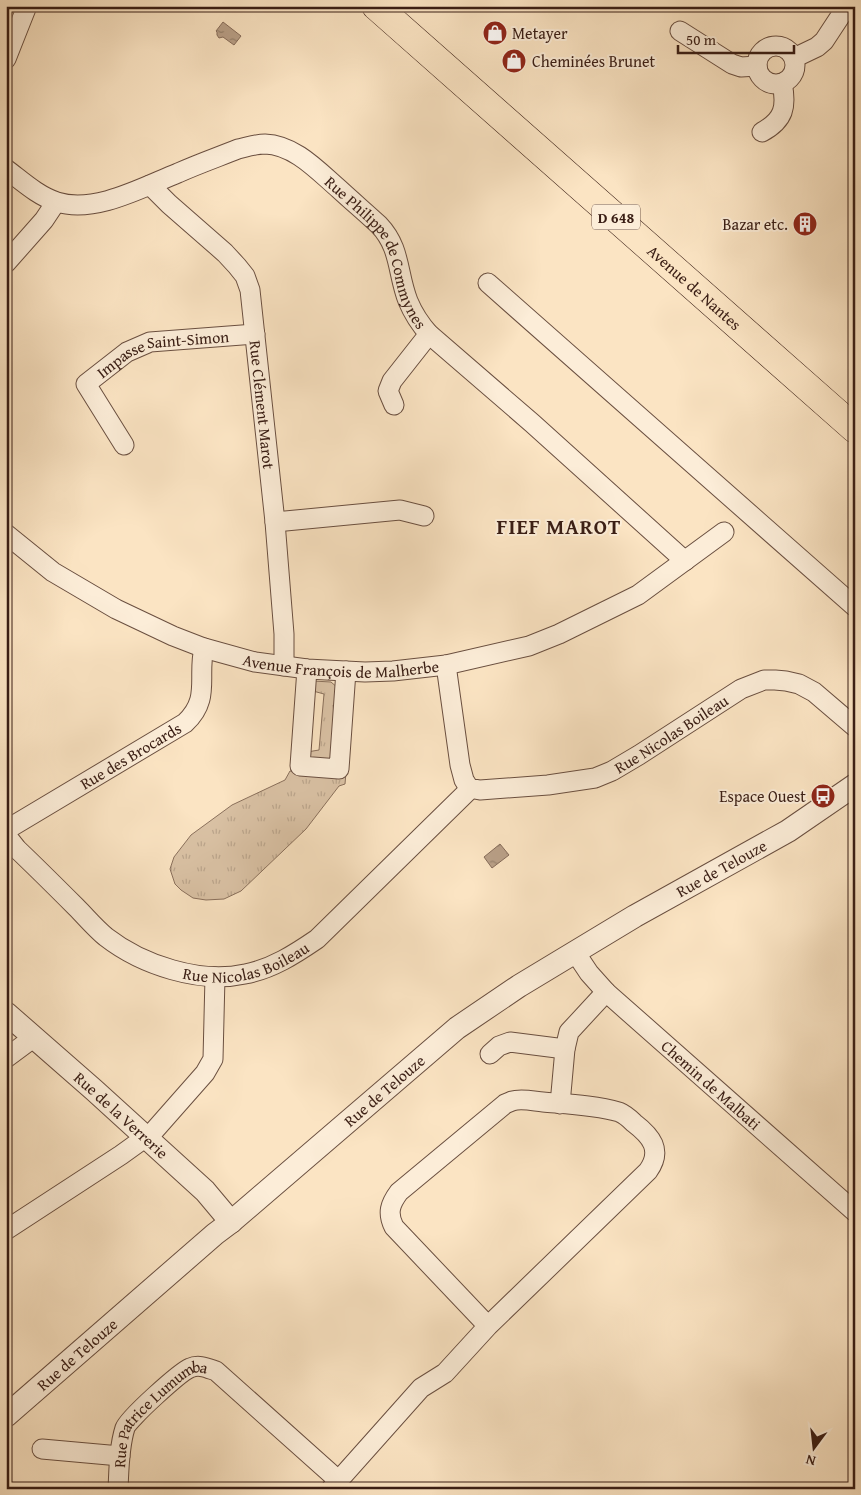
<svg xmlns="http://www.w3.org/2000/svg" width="861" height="1495" viewBox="0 0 861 1495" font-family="'Gentium Book Plus',serif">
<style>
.grass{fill:url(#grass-tufts);stroke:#8a705c}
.water{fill:url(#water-ripples);stroke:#866c5a}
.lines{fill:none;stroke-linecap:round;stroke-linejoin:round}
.minor-casing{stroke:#6a4f40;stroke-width:21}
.tertiary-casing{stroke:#6a4f40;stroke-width:24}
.primary-casing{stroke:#391d14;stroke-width:29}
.minor{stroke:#fcedd8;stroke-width:19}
.tertiary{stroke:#fcedd8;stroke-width:22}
.primary{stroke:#fbe4c3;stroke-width:28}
.labels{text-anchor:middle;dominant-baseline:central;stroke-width:4;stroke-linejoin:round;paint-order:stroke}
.shield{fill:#fcedd8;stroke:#745b4f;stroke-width:1}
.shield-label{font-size:15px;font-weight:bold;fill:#391d14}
.poi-label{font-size:16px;fill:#391d14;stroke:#fcedd8;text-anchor:start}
.street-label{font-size:16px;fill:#391d14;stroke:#fcedd8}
.district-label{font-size:21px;font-weight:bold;letter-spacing:1px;fill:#391d14;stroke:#fcedd8}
</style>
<defs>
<pattern id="grass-tufts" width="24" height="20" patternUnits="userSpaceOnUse" patternTransform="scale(1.25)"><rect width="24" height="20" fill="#dac2a5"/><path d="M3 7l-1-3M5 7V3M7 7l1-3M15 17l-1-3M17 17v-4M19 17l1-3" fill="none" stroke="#bca68d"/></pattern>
<pattern id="water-ripples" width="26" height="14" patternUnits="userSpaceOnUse" patternTransform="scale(1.25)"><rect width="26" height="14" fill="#b9a088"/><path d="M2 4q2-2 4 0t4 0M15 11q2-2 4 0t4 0" fill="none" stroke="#97826e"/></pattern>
</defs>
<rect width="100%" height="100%" fill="#fbe4c3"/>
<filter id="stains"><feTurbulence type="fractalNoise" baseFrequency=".004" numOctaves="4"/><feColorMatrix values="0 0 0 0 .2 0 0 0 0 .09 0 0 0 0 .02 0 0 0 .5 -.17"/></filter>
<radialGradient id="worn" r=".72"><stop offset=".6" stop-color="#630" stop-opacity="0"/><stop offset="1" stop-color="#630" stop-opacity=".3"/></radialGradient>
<path class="grass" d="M313,681l18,1 7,6 -3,72 -29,2 1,-10 12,-2 5,-56 -11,-3z
M290,771l56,1 -1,12 -6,2 -33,43 -65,62 -17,8 -18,1 -13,-2 -12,-8 -6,-6 -5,-15 4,-12 17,-22 41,-30 53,-25z"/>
<path class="water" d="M223,22l18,14 -7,9 -11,-8 -4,1 -2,-3v-3l-1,-1z
M500,844l9,11 -17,13 -8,-11z"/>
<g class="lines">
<defs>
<g id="minor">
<path d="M680,31l52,33 9,3 16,-1"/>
<circle cx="776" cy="65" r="19"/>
<path d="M794,58l23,-11 7,-6 23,-35"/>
<path d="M6,59l21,-53"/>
<path d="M762,132c22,-12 25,-25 20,-49"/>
<path id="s1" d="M6,169c16,12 32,27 51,33 38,12 86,-15 121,-29 20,-9 40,-16 60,-24 9,-2 18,-5 27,-5 30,1 53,27 74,45 13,12 27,24 40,36 22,23 18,48 29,76 5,12 12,23 21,33l103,89 153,138"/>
<path id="s2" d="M150,185l19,19 56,49 12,13 8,10 5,14 25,232 9,112v32"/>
<path d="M6,263l38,-43 12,-18"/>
<path d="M488,283l367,324"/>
<path d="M394,405l-6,-14 4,-10 37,-47"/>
<path id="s3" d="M124,445l-38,-61 41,-32 23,-10 105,-8"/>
<path d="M275,522l125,-12 24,6"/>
<path id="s4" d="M6,534l47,38 63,37 57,27 31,12 51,14 52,7 58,3 28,-1 53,-6 83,-19 30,-12 79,-39 86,-63"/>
<path id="s5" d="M446,665l14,100 4,15 5,8 11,2 68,-5 47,-7 17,-7 27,-16 102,-66 23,-9h11l11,1 13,3 15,8 41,35"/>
<path d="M307,669l-7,97 39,3 7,-98"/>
<path id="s6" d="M6,830l179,-107c26,-24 12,-46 19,-75"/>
<path id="s7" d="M6,835l11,14c20,19 40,39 59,58 10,10 19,21 30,30 36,28 94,47 139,37 27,-5 50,-20 72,-35l149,-146 3,-5"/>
<path id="s8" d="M575,952l14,21 17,19 249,220"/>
<path d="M490,1054l9,-8 11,-4 55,7"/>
<path d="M6,1058l27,-20"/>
<path d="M560,1104l5,-55 4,-17 37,-40"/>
<path d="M6,1230l115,-75 32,-23 52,-59 8,-14 2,-82"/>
<path d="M42,1449l78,7"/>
<path id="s9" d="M118,1489c1,-20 1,-42 7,-61 3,-9 55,-56 65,-60 9,-4 17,0 26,3l122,109"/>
<path d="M331,1489l90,-101 24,-15 43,-47 160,-155c15,-21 3,-35 -14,-48 -4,-4 -10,-9 -15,-11 -24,-7 -52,-8 -76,-10 -10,-1 -22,-4 -31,-1 -2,1 -5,2 -7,3l-106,88c-9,12 -12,21 -5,35l94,99"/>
</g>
<g id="tertiary">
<path id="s10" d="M6,1013l88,77 111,101 26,31"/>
<path id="s11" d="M6,1416l209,-182 16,-12 226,-194 62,-42 116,-70 153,-85 67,-46"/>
</g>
<g id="primary">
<path id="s12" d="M376,6l479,423"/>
</g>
</defs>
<use href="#minor" class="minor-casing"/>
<use href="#tertiary" class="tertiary-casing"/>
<use href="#primary" class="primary-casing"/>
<use href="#minor" class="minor"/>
<use href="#tertiary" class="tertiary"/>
<use href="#primary" class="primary"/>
</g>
<defs>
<symbol id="shop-disc" viewBox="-11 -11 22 22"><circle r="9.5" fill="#8f2418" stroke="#fcedd8"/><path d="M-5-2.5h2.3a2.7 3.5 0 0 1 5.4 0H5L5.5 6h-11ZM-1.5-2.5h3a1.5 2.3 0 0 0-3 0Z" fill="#fff"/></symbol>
<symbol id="building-disc" viewBox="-11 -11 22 22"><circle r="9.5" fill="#8f2418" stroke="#fcedd8"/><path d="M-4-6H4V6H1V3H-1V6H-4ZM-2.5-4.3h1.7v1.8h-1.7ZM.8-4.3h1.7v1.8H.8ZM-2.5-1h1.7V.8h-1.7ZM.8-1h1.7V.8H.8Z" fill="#fff"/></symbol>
<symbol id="bus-disc" viewBox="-11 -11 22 22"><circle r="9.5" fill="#8f2418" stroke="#fcedd8"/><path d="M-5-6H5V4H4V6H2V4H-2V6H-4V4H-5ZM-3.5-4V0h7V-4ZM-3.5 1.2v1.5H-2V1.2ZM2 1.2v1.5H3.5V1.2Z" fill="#fff"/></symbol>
</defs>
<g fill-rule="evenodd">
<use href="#shop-disc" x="481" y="19" width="28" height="28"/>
<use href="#shop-disc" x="500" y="47" width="28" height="28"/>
<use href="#building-disc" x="791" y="210" width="28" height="28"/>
<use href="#bus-disc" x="809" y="782" width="28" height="28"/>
</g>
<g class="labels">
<rect class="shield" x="592" y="204.5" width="48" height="25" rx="4"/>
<g class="shield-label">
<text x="616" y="217">D 648</text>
</g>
<g class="poi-label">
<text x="512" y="33">Metayer</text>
<text x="532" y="61">Cheminées Brunet</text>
<text x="788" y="224" text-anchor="end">Bazar etc.</text>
<text x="806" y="796" text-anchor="end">Espace Ouest</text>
</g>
<g class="street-label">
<text stroke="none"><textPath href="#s1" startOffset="444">Rue Philippe de Commynes</textPath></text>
<text stroke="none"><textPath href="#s12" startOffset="425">Avenue de Nantes</textPath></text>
<text stroke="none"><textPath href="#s3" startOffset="158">Impasse Saint-Simon</textPath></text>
<text stroke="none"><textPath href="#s2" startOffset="262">Rue Clément Marot</textPath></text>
<text stroke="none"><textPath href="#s4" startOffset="369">Avenue François de Malherbe</textPath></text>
<text stroke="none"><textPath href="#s5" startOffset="341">Rue Nicolas Boileau</textPath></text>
<text stroke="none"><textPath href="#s6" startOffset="145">Rue des Brocards</textPath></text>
<text stroke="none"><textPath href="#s11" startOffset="904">Rue de Telouze</textPath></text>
<text stroke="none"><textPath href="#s7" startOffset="294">Rue Nicolas Boileau</textPath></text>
<text stroke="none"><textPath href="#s8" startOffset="191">Chemin de Malbati</textPath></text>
<text stroke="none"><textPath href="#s11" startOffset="499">Rue de Telouze</textPath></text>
<text stroke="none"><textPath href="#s10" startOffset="154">Rue de la Verrerie</textPath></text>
<text stroke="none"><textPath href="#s11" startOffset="94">Rue de Telouze</textPath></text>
<text stroke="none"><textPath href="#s9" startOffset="95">Rue Patrice Lumumba</textPath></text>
</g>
<g class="district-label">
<text x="559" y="526">FIEF MAROT</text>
</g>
</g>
<rect width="861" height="1495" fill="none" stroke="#fbe4c3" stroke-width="25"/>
<rect x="8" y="8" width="846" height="1480" fill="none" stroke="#391d14" stroke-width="2.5"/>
<rect x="12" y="12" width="836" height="1470" fill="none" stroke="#391d14"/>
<g transform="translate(814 1448) rotate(195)" stroke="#fcedd8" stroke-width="4" paint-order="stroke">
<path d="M0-4L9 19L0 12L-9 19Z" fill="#391d14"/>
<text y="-8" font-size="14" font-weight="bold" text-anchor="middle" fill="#391d14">N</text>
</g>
<path d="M678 45v8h116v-8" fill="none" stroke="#391d14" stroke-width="2.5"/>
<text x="686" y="45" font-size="15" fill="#391d14" stroke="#fcedd8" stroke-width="4" paint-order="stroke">50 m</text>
<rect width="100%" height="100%" filter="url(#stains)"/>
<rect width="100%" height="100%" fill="url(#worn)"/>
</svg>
